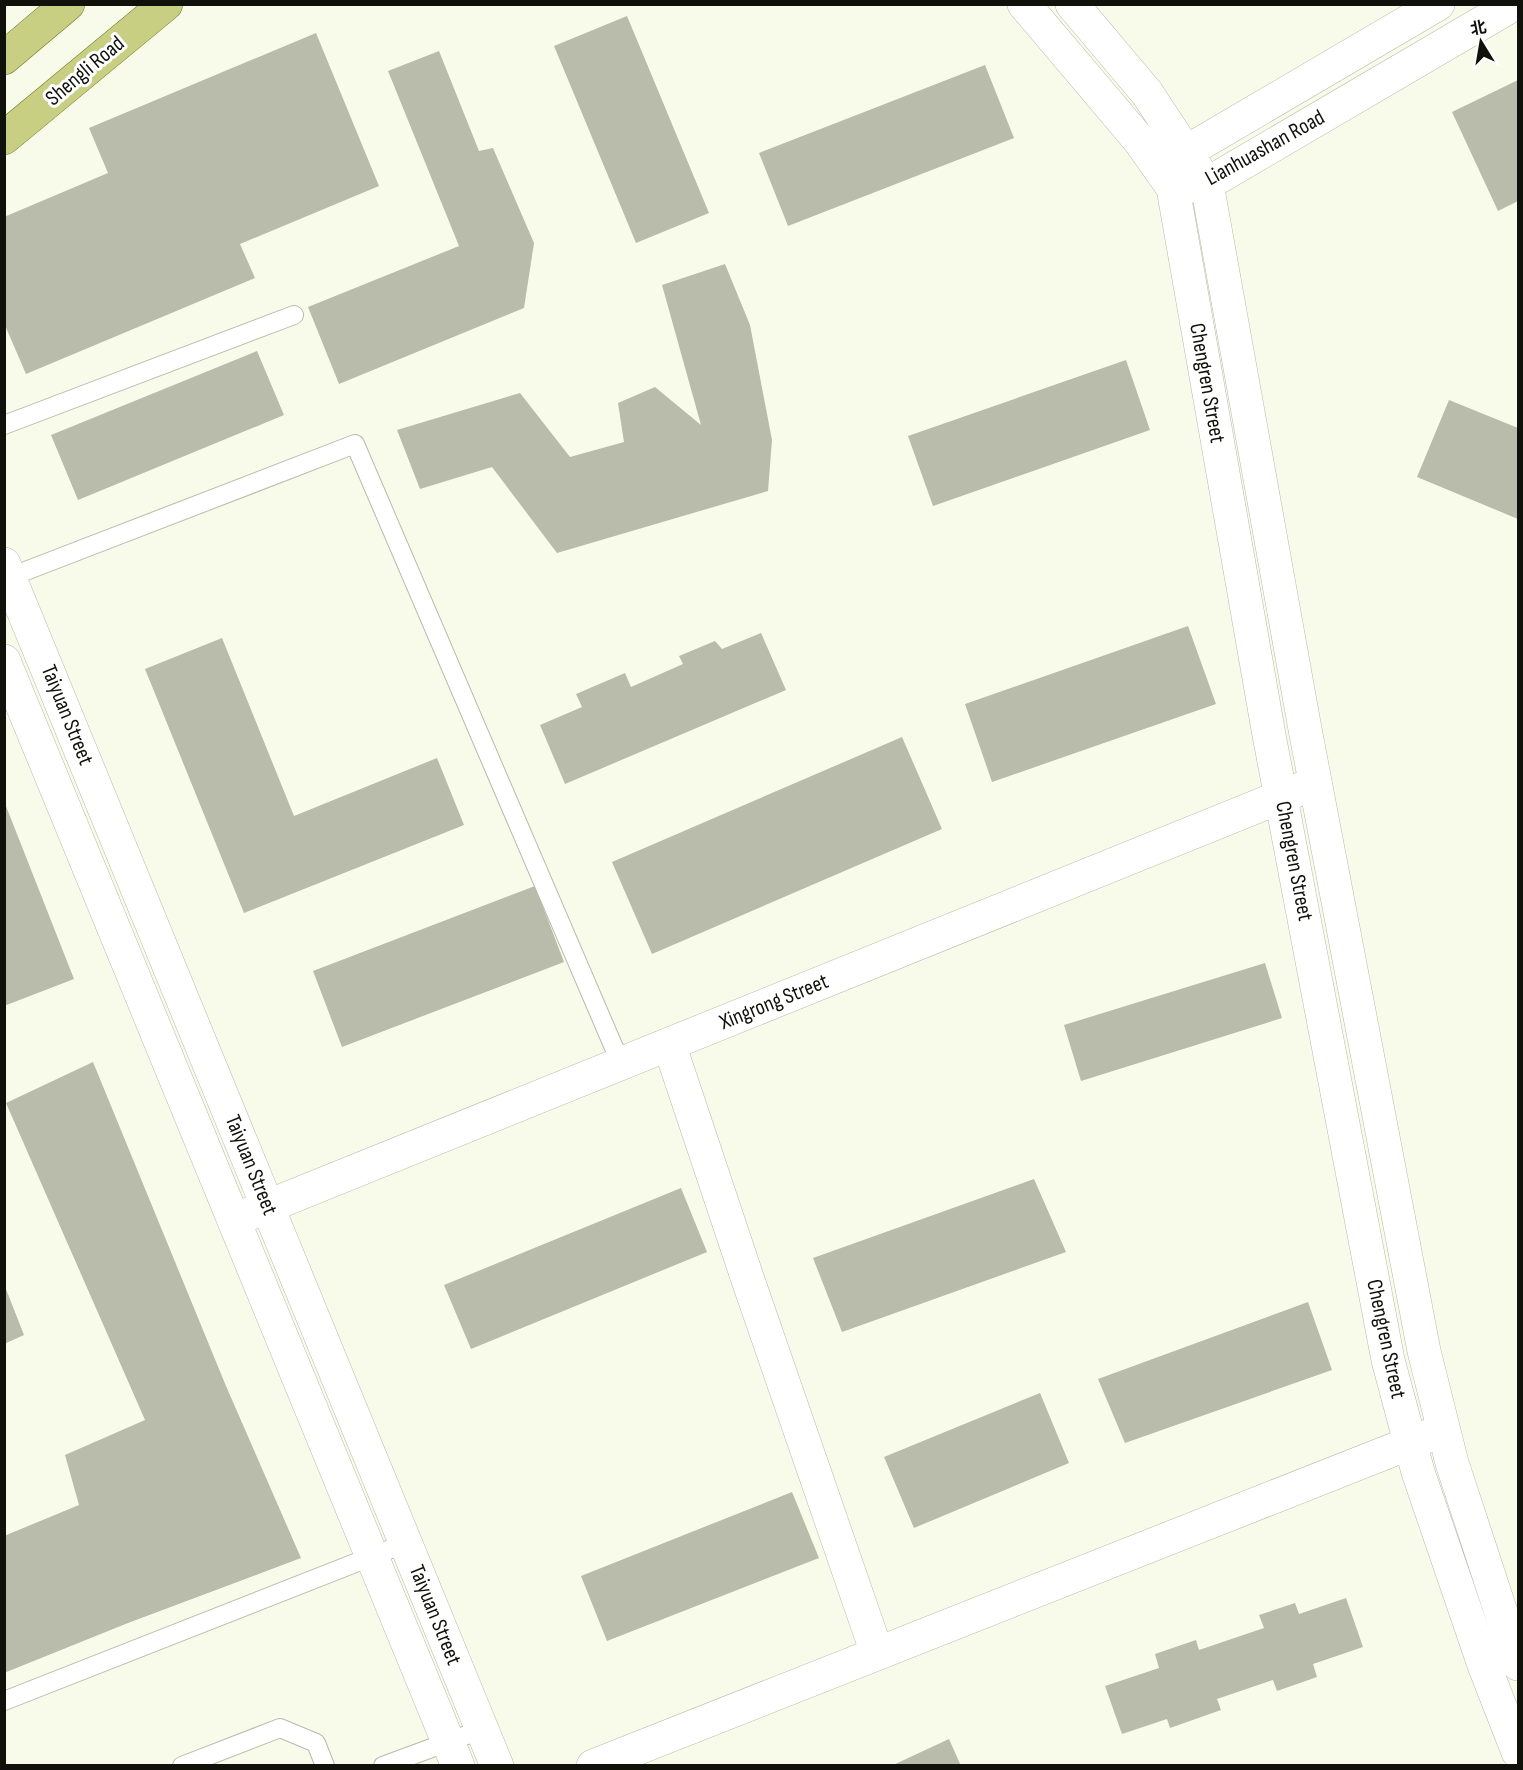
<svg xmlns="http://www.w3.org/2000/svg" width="1523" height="1770" viewBox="0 0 1523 1770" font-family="'Sofia Sans Condensed','Noto Sans SC',sans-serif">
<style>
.building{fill:#b9bbab}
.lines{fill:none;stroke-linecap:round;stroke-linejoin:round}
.lane-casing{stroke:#b8baaa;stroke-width:20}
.street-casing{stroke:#b8baaa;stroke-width:34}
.secondary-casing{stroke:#b8baaa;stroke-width:34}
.primary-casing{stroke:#717623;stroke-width:34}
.lane{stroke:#fff;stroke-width:18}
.street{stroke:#fff;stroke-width:33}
.secondary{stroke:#fff;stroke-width:33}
.primary{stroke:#c8ce82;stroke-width:33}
.labels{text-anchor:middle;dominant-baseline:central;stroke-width:6;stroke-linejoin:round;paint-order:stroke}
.street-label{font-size:22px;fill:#11110c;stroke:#fff}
</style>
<rect width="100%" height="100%" fill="#f8fbea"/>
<path class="building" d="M627,16l82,197 -73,30 -82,-197z
M316,33l63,153 -139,58 15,34 -229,96 -22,-51v-106l104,-44 -19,-45z
M439,51l40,100 14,-3 41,95 -10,65 -185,76 -31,-77 151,-61 -71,-175z
M985,65l29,73 -226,88 -29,-73z
M1518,80v121l-20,10 -46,-99z
M725,264l25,61 22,115 -4,51 -211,62 -65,-86 -72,22 -23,-59 123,-37 50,64 54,-15 -6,-39 37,-16 46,38 -39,-140z
M257,351l27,64 -206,85 -27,-65z
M1126,360l24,70 -217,76 -25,-70z
M1449,400l69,28v91l-101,-42z
M1188,626l28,78 -224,78 -27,-78z
M761,633l25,57 -221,94 -25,-59 42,-18 -6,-13 49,-21 6,14 52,-23 -4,-8 36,-15 7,8z
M222,638l72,178 143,-58 27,67 -220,88 -99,-244z
M902,737l40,92 -290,125 -40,-92z
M4,801l70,178 -70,27z
M535,886l29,76 -222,85 -29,-76z
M1265,963l17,55 -201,63 -17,-56z
M93,1062l133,324 75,172 -173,65 -124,50v-137l75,-31 -14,-50 80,-35 -139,-317z
M1034,1179l32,73 -224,80 -29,-74z
M681,1188l26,64 -236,97 -27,-64z
M4,1284l20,51 -20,9z
M1308,1302l24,68 -207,73 -27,-64z
M1040,1393l29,70 -155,65 -30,-71z
M792,1492l27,66 -212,83 -26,-65z
M1346,1598l17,49 -50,17 4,13 -40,14 -4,-11 -56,19 4,11 -51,18 -3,-9 -45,15 -17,-48 54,-18 -4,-14 41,-14 3,10 65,-22 -5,-13 36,-12 4,11z
M949,1739l12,27h-70z"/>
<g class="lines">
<defs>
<path id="lane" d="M4,425l290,-110
M10,577l345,-133 266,620
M4,1701l402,-158
M182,1766l98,-38 36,15 9,23
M383,1766l100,-37"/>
<path id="street" d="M669,1044l79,236 129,373
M234,1220l1081,-437
M593,1766l850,-336"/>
<path id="secondary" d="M1024,4l115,136 34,48 96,547 119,625 30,112 66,193 34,87
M1072,4l75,89 60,91 98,545 119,622 28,112 66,201
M1438,4l-252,148 -13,36 34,-4 307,-180
M4,564l493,1202
M4,661l454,1105"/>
<path id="primary" d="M4,58l64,-54
M4,138l162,-134"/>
</defs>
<use href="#lane" class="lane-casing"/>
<use href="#street" class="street-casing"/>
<use href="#secondary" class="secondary-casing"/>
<use href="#primary" class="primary-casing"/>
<use href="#lane" class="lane"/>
<use href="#street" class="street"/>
<use href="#secondary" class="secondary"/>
<use href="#primary" class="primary"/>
</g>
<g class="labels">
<g class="street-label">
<text transform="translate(85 71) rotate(-40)">Shengli Road</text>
<text transform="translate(1265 148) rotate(-29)">Lianhuashan Road</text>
<text transform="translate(1207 383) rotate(80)">Chengren Street</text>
<text transform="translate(67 715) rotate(68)">Taiyuan Street</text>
<text transform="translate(1294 861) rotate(79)">Chengren Street</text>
<text transform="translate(774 1002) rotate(-22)">Xingrong Street</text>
<text transform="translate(251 1165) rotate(68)">Taiyuan Street</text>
<text transform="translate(1386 1339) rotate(78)">Chengren Street</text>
<text transform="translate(435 1615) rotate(68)">Taiyuan Street</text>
</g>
</g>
<rect width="1523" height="1770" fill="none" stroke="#11110c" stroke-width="12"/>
<g transform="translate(1481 42) rotate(349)" stroke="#ffffff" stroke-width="4.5" paint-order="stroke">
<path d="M0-4.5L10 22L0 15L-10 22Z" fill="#11110c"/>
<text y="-9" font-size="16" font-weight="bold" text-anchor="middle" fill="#11110c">北</text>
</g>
</svg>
